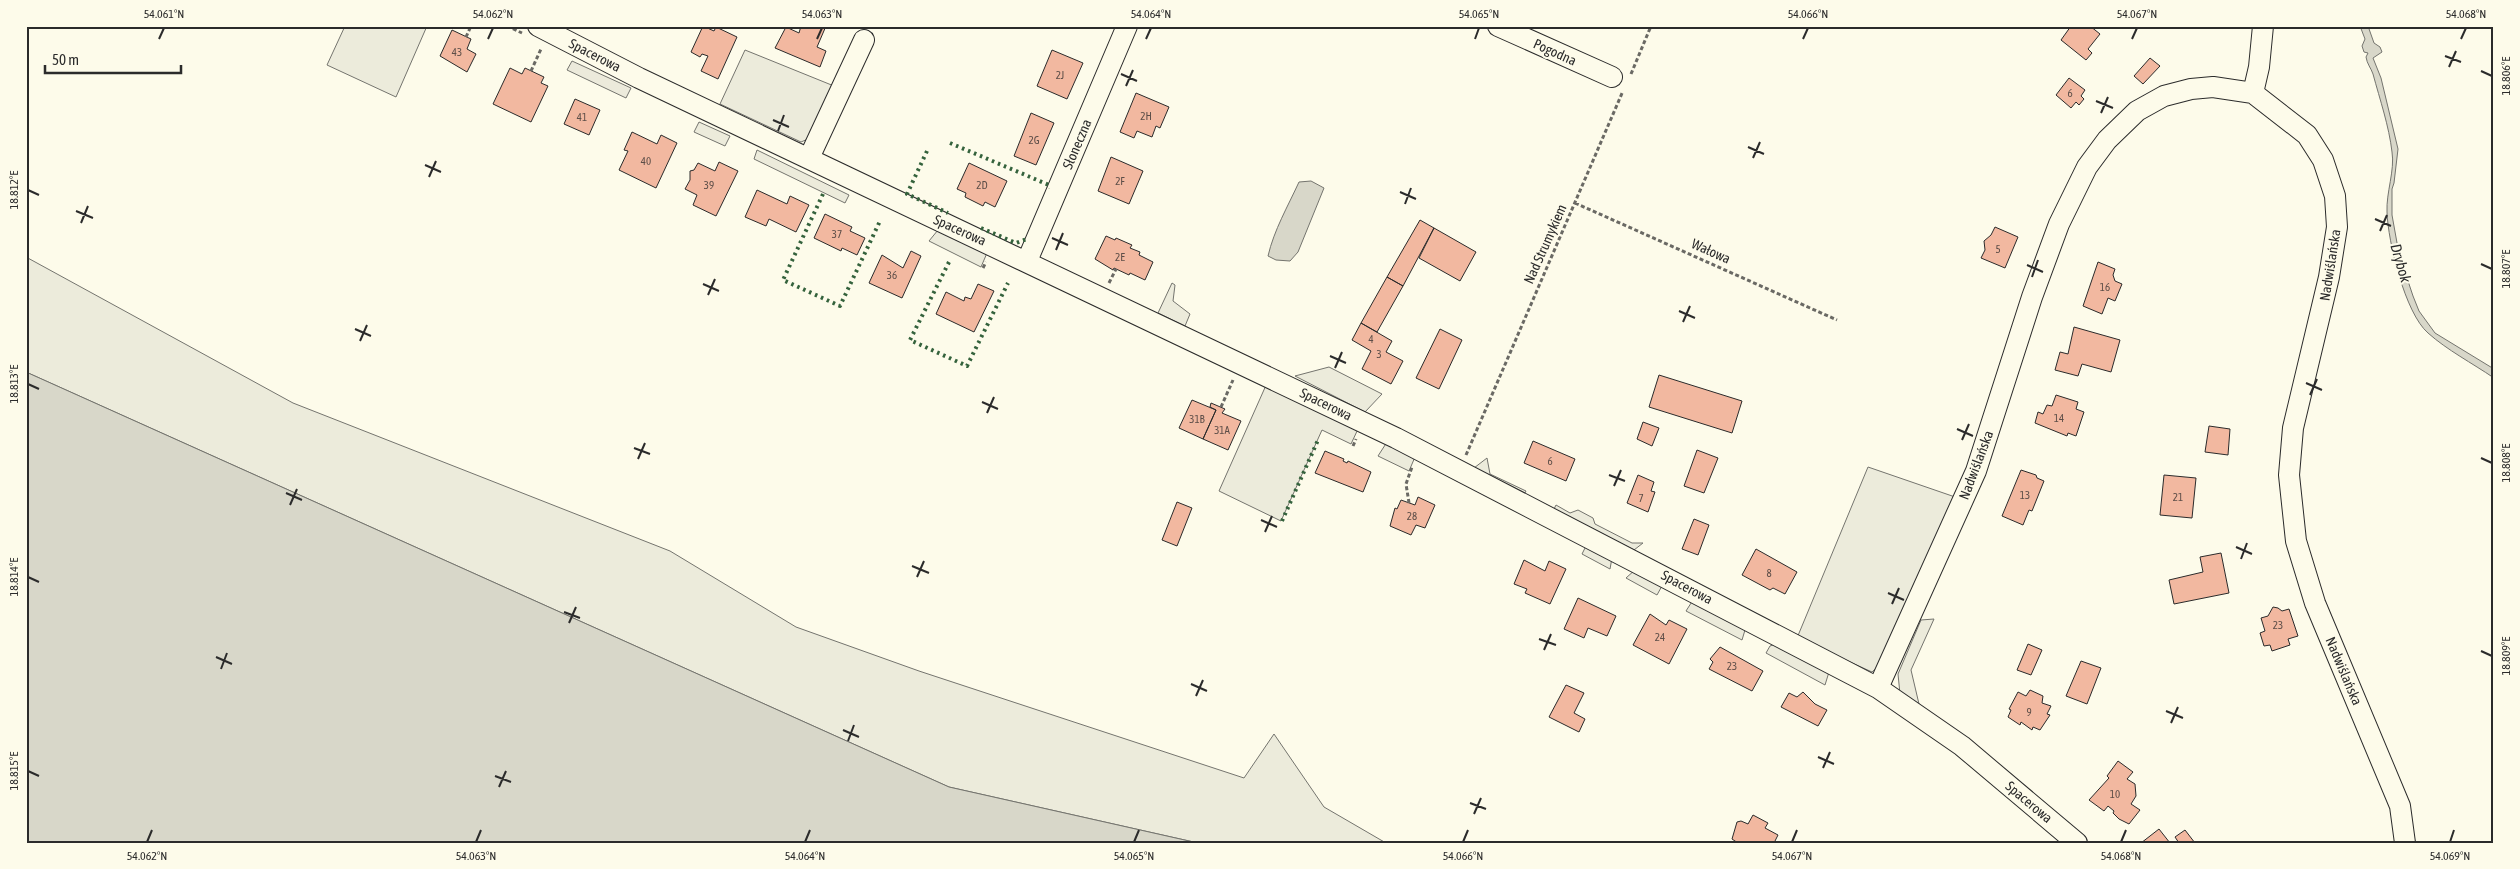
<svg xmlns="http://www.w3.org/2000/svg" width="2520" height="869" viewBox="0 0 2520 869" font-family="'Asap Condensed',sans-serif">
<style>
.green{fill:#ecebdb;stroke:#74746e}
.parking{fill:#eceadb;stroke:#74746e}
.water{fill:#d8d7c9;stroke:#74746e}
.building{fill:#f2b8a0;stroke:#2b2b2b}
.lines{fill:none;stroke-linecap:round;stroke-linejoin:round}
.minor-casing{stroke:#2b2b2b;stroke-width:22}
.path{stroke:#6a6964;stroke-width:3;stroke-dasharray:4 2.5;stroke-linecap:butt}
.minor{stroke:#fdfbea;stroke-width:20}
.hedge{stroke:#34623c;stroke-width:4;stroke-dasharray:2.5 4;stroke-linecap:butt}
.ticks{fill:none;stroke:#2b2b2b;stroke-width:2}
.labels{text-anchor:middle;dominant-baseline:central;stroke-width:4;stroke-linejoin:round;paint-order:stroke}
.number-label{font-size:11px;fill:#5d4e48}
.street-label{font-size:14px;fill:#2b2b2b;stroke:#fdfbea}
.water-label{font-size:15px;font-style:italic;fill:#2b2b2b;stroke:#fdfbea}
.neatline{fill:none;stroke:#2b2b2b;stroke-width:2}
.ticks-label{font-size:12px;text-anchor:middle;fill:#2b2b2b}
</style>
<rect width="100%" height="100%" fill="#fdfbea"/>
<path class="green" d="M345,26h82l-31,71 -69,-32z
M745,50l89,36 -26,53 -7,3 -81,-38z
M699,122l31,14 -5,10 -31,-14z
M757,150l92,45 -4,8 -91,-44z
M938,230l49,23 -6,14 -52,-26z
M26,257l267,146 377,148 126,76 123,44 325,107 30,-44 50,73 62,36h-188l-249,-56 -923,-415z
M1172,283l3,2 -2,16 17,13 -5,12 -27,-13z
M1329,367l53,27 -17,18 -70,-36z
M1267,383l91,46 -7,15 -29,-14 -41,91 -62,-30z
M1387,442l28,15 -6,14 -31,-15z
M1487,458l3,16 36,17 -1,2 -51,-25z
M1868,467l90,31 -70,159 -16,15 -75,-34z
M1556,505l14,8 8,-3 15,8 2,6 37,19h11l-9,7 -80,-41z
M1587,544l25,14 -2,11 -28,-15z
M1636,569l27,15 -6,11 -31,-17z
M1693,600l52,30 -3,10 -56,-29z
M1934,619l-23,51 8,34 -19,-10 -2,-20 23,-54z
M1775,644l54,28 -4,13 -59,-32 4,-7z"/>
<path class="parking" d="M572,61l59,27 -5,10 -59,-28z"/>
<path class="water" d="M2360,26h8l6,17 6,4 2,5 -9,6 8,20 17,71 -4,34 -2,6v26l7,39 14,42 6,15 16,22 59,36v9c-22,-15 -47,-28 -66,-45 -23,-20 -40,-91 -41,-121 -1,-19 8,-42 5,-60 -3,-26 -12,-52 -19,-78 -2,-6 -6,-10 -7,-17l2,-4 -4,-1 -2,-6 3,-7z
M1311,181l13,7 -26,64 -8,9 -14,-1 -8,-4c6,-26 20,-50 31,-74z
M26,372l923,415 249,56h-1172z"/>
<path class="building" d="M703,26l11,5 2,-4 21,10 -19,42 -17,-8 7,-15 -6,-2 -2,3 -9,-5z
M801,26h25l-9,21 9,4 -6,16 -45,-19 11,-21 13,6z
M2071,26h19l10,8 -12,15 4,4 -6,7 -25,-20z
M452,30l19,9 -4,10 9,5 -9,18 -27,-16z
M1052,50l31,13 -16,36 -30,-13z
M2150,58l10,8 -17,18 -9,-8z
M510,68l12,6 3,-6 19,9 -3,6 7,3 -17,36 -38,-18z
M2069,78l16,12 -4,6 3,3 -5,6 -3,-3 -5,6 -15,-13z
M1136,93l33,14 -9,21 -4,-2 -4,11 -15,-6 -3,7 -14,-6z
M575,99l25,11 -11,25 -25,-11z
M1031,113l23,10 -18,42 -22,-9z
M632,132l25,12 4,-9 16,8 -21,45 -37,-18 9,-19 -4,-1z
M1111,157l32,14 -14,33 -31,-13z
M719,162l19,9 -22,45 -23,-11 4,-10 -12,-6 5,-9v-9l4,-1 4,-7 17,8z
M969,163l38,18 -12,26 -10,-5 -2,4 -18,-9 1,-4 -9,-4z
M757,190l30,14 3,-8 19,9 -13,27 -27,-13 -3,7 -21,-9z
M825,214l27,13 -2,4 15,7 -8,17 -15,-7 -1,3 -27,-13z
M1420,220l14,8 -31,58 -16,-9z
M1995,227l23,10 -13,31 -24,-10 4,-8 -1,-9 7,-6z
M1434,228l42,24 -16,29 -41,-23z
M1106,236l9,4 1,-2 16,7 -2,3 10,4 -1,3 14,7 -8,18 -15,-7 -1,2 -15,-7 -1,2 -18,-11z
M911,251l10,5 -19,42 -33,-15 13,-28 21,13z
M2098,262l17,7 -2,6 2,6 7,3 -7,17 -7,-3 -6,16 -19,-8z
M1387,277l16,9 -26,46 -16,-9z
M978,284l16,7 -20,41 -38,-18 10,-22 18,9 1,-4 6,2z
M1361,323l31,18 -6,11 17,9 -12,23 -29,-15 9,-18 -19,-11z
M2074,327l46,13 -9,32 -29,-8 -4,12 -23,-6 5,-18 8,2z
M1440,329l22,11 -23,49 -23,-11z
M1659,375l83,26 -10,32 -83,-26z
M2056,395l22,7 -2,7 8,3 -8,24 -8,-3 -1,3 -32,-13 3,-11 5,2 4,-9 5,1z
M1192,400l24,10 -13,29 -24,-11z
M1211,403l14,6 -3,4 19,8 -13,29 -25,-11 13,-29 -6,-3z
M1643,422l16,6 -7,18 -15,-7z
M2209,426l21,3 -2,26 -23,-3z
M1533,441l42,18 -9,22 -42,-18z
M1697,450l21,8 -14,35 -20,-7z
M1325,451l19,8 -1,2 4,2 1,-2 23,11 -8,20 -48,-19z
M2021,470l15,5 1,3 7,3 -12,30 -3,-1 -6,15 -21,-9z
M1638,475l16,7 -3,9 4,1 -7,20 -21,-9z
M2164,475l32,3 -4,40 -32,-3z
M1418,497l17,8 -10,23 -9,-3 -5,10 -21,-9 5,-18 2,1 4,-9 14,5z
M1177,502l15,6 -15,38 -15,-6z
M1694,519l15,6 -11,30 -16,-6z
M1756,549l41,23 -12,22 -12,-6 -3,2 -28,-15z
M2221,553l8,40 -55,11 -5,-24 34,-8 -3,-15z
M1524,560l21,11 4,-10 17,8 -16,35 -25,-11 2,-4 -13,-5z
M1578,598l38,18 -9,20 -19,-8 -4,10 -20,-9z
M2273,607l5,1 4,3 7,-2 9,27 -10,3 2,6 -18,6 -2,-6 -6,1 -4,-13 5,-2 -4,-13 7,-2z
M1650,614l16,11 3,-5 18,9 -18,35 -36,-19z
M2028,644l14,6 -11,25 -14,-5z
M1720,647l43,24 -11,20 -43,-22 4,-7 -3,-3z
M2081,661l20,7 -14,36 -21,-8z
M1566,685l18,8 -10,20 11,6 -6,13 -30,-15z
M2030,690l13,6 -1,7 9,3 -4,8 3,1 -10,15 -7,-3 -1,3 -11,-8 -1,3 -12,-8 3,-7 -2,-1 9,-17 8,4z
M1803,692l12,12 12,6 -9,16 -37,-19 8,-14 8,4z
M2118,761l15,11 -6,7 8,5 1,12 -5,8 9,6 -11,14 -10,-5 -6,-6 1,-2 -6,-5 -4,5 -15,-11 20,-22 -2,-2z
M1753,815l15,8 -3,5 13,7 -4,8h-36l-6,-4 5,-17 4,-1 7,3z
M2159,829l11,14h-29z
M2185,830l10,13h-16l-4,-6z"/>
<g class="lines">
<defs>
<path id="minor" d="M538,26l101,52 757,360 482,250 84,58 115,97
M1498,26l114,51
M2253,93l6,-26 4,-41
M809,158l55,-118
M1027,261l100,-235
M1878,688l98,-217 56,-174 27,-73 28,-57 20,-27 30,-29 27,-15 27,-7 22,-2 40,6 54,42 16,25 12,36 2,31 -8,50 -36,151 -4,47 7,66 19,62 85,203 5,37"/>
</defs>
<use href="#minor" class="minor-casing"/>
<path class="path" d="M507,26l15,7
M466,37l5,-11
M531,71l10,-22
M1631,74l20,-48
M1575,203l262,117
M983,268l3,-6
M1109,283l7,-14
M1221,407l12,-27
M1353,446l3,-7
M1466,455l157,-364
M1409,503l-3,-19 6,-17"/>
<use href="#minor" class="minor"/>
<path class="hedge" d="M950,143l99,42 -1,3
M927,151l-20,43 41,19
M823,194l-40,86 57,26 40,-85
M981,228l35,15 11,-4
M949,262l-39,78 57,26 41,-83
M1282,521l36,-81"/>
</g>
<path class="ticks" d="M159,39l5,-11M488,39l5,-11M817,39l5,-11M1146,39l5,-11M1475,39l4,-11M1803,39l5,-11M2132,39l5,-11M2461,39l5,-11M2445,56l16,6M2449,67l7,-16M2481,71l11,5M1121,74l16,7M1126,86l7,-16M2096,101l17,7M2101,113l7,-16M773,120l16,7M778,131l6,-16M1748,147l16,7M1753,158l7,-16M425,165l16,7M429,177l7,-16M28,190l11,5M1400,192l16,7M1405,204l6,-16M76,211l17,7M2375,219l16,7M81,223l7,-17M2380,231l7,-16M1052,238l16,7M1056,250l7,-17M2481,264l11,5M2027,265l16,7M2032,277l6,-17M703,284l16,7M708,295l7,-16M1679,311l16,7M1683,322l7,-16M355,329l16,7M360,341l7,-16M1330,356l16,7M1335,368l7,-16M2306,383l16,7M28,384l11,5M2310,395l7,-16M982,402l16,7M987,413l7,-16M1957,429l16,7M1962,440l7,-16M634,448l16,6M2481,458l11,5M638,459l7,-16M1609,475l16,6M1614,486l7,-16M286,493l16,7M290,505l7,-16M1261,520l16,7M1265,532l7,-16M2236,547l16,7M2241,559l6,-16M912,566l17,7M28,577l11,5M917,577l7,-16M1888,593l16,7M1892,604l7,-16M564,612l16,6M569,623l7,-16M1539,639l17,6M1544,650l7,-16M2481,651l11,5M216,657l16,7M221,669l6,-16M1191,684l16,7M1196,696l7,-16M2166,711l17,7M2171,723l7,-16M843,730l16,7M848,741l6,-16M1818,757l16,7M1823,768l7,-16M28,771l11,5M495,776l16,6M499,787l7,-16M1470,803l16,6M1474,814l7,-16M147,842l5,-12M476,842l5,-12M805,842l5,-12M1134,842l5,-12M1463,842l5,-12M1792,842l5,-12M2121,842l5,-12M2450,842l4,-12"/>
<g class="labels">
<g class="number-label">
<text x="457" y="52">43</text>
<text x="1060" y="75">2J</text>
<text x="2070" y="93">6</text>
<text x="1146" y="116">2H</text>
<text x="582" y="117">41</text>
<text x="1034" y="140">2G</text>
<text x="646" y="161">40</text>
<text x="1120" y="181">2F</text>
<text x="709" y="185">39</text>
<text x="982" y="185">2D</text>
<text x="837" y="234">37</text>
<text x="1998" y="249">5</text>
<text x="1120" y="257">2E</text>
<text x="892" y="275">36</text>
<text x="2105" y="287">16</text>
<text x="1371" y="339">4</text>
<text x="1379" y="354">3</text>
<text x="2059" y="418">14</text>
<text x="1197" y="419">31B</text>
<text x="1222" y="430">31A</text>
<text x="1550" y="461">6</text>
<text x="2025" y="495">13</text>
<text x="2178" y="497">21</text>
<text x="1641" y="498">7</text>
<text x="1412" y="516">28</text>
<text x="1769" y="573">8</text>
<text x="2278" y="625">23</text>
<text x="1660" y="637">24</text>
<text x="1732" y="666">23</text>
<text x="2029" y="712">9</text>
<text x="2115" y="794">10</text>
</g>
<g class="street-label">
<text transform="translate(1555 52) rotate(24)">Pogodna</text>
<text transform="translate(595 55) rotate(27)">Spacerowa</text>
<text transform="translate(1077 144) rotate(-67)">Słoneczna</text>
<text transform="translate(960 230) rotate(24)">Spacerowa</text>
<text transform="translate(1545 244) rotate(-66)">Nad Strumykiem</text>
<text transform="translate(1711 251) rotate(24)">Wałowa</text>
<text transform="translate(2330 265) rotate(-81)">Nadwiślańska</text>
<text transform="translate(1326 404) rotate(26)">Spacerowa</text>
<text transform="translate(1976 465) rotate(-69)">Nadwiślańska</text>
<text transform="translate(1687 587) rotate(28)">Spacerowa</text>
<text transform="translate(2344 671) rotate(67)">Nadwiślańska</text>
<text transform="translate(2029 802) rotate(40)">Spacerowa</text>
</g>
<g class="water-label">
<text transform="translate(2401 263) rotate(74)">Drybok</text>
</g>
</g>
<rect width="2520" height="869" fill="none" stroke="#fdfbea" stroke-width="55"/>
<path d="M45 65v8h136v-8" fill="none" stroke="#2b2b2b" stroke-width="2.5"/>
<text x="52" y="65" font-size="15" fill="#2b2b2b" stroke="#fdfbea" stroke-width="4" paint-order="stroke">50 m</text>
<rect x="28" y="28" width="2464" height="814" class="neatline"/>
<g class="ticks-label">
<text x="164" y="18">54.061°N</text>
<text x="493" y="18">54.062°N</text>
<text x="822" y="18">54.063°N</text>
<text x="1151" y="18">54.064°N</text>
<text x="1479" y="18">54.065°N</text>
<text x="1808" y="18">54.066°N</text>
<text x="2137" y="18">54.067°N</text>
<text x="2466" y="18">54.068°N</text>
<text transform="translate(2506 76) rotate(-90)" y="4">18.806°E</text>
<text transform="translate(14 190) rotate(-90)" y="4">18.812°E</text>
<text transform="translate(2506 269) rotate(-90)" y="4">18.807°E</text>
<text transform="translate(14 384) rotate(-90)" y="4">18.813°E</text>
<text transform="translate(2506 463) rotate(-90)" y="4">18.808°E</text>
<text transform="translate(14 577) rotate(-90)" y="4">18.814°E</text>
<text transform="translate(2506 656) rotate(-90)" y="4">18.809°E</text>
<text transform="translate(14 771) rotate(-90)" y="4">18.815°E</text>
<text x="147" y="860">54.062°N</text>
<text x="476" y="860">54.063°N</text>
<text x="805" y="860">54.064°N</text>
<text x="1134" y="860">54.065°N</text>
<text x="1463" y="860">54.066°N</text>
<text x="1792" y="860">54.067°N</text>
<text x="2121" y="860">54.068°N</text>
<text x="2450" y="860">54.069°N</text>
</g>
</svg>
